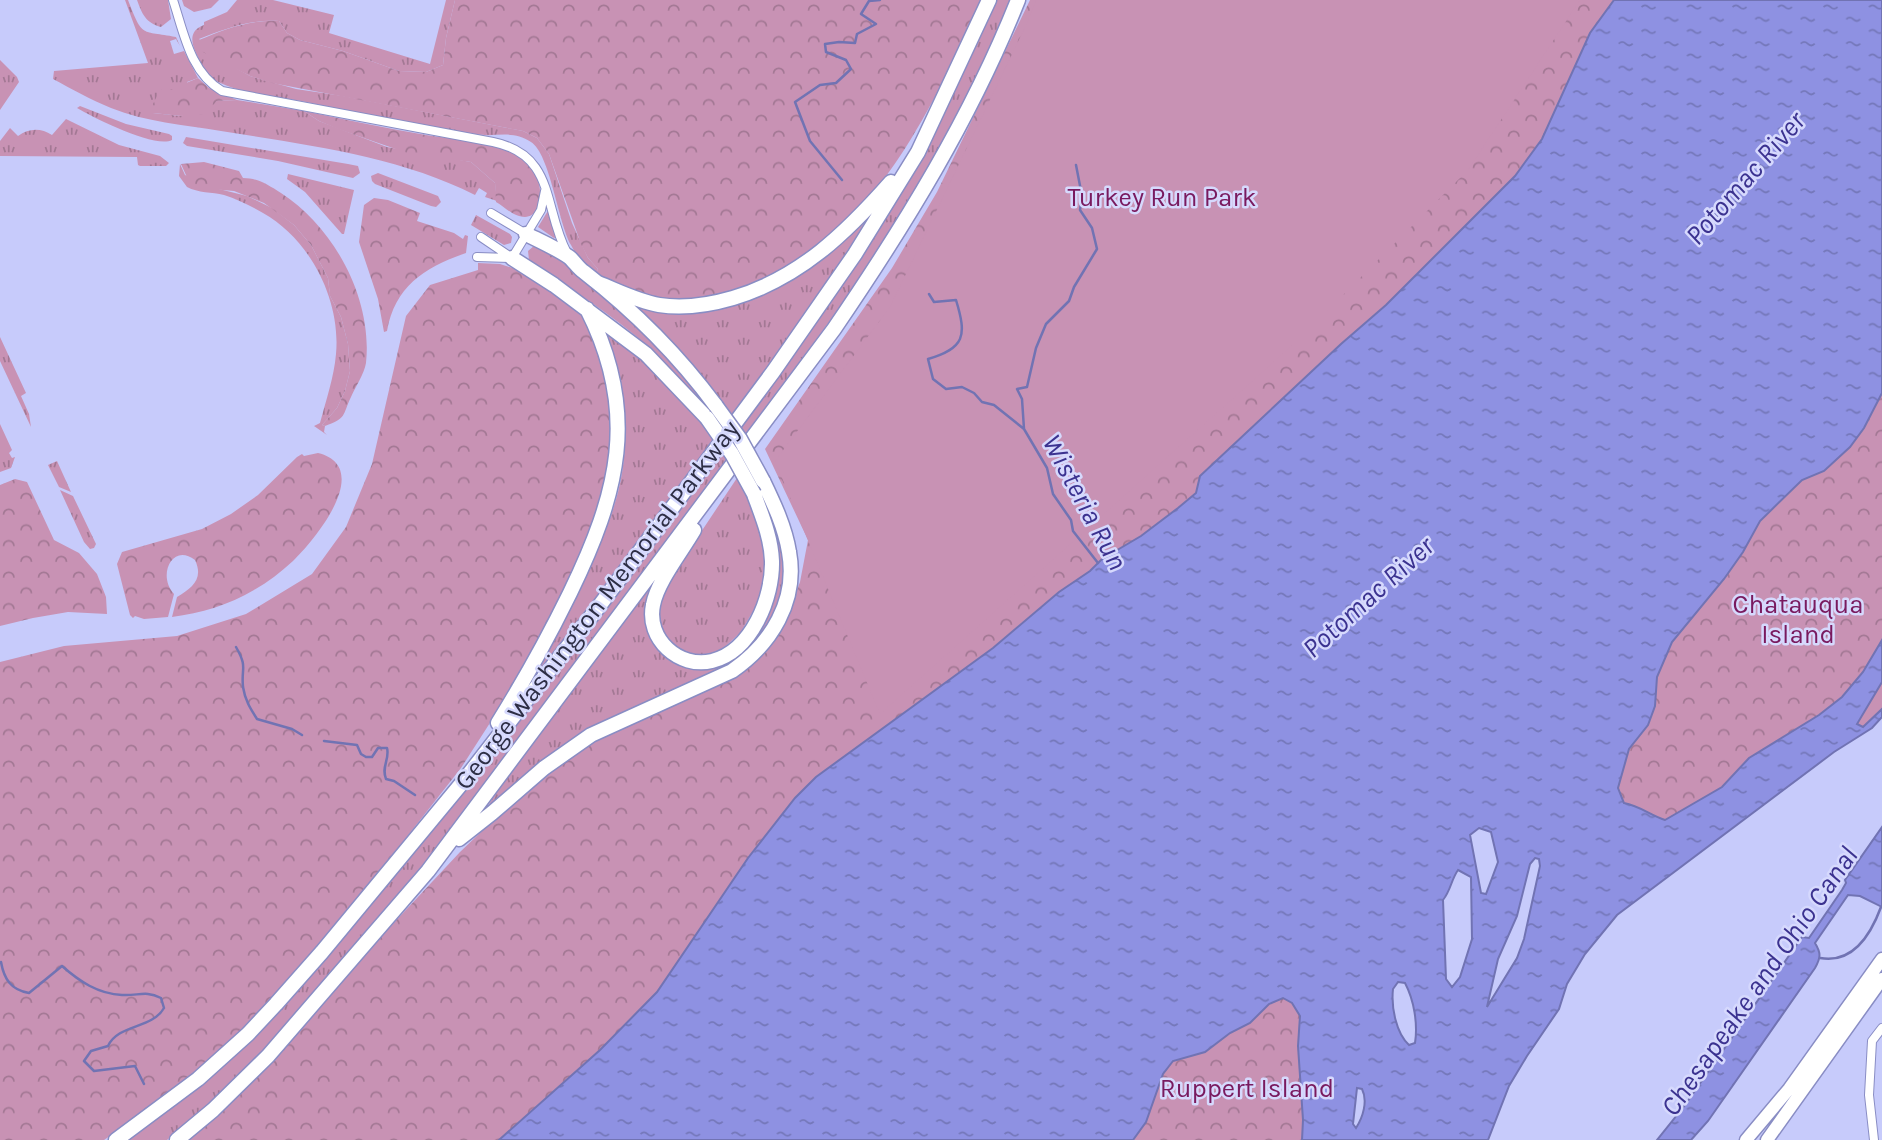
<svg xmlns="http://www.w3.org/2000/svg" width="1882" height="1140" viewBox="0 0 1882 1140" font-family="Karla,sans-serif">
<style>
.grass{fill:url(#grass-tufts)}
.forest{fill:url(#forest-crowns)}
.park{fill:#c892b4}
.water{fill:url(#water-ripples);stroke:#7173b3;stroke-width:2;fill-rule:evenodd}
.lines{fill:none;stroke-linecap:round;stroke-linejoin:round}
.stream{stroke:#7173b3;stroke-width:2.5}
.minor-casing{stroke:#898dc4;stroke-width:10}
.trunk-casing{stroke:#898dc4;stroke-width:15}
.motorway-casing{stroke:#898dc4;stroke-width:17}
.minor{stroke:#fff;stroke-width:8}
.trunk{stroke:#fff;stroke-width:12}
.motorway{stroke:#fff;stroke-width:14}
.motorway-bridge-casing{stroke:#898dc4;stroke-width:17;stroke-linecap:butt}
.motorway-bridge{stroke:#fff;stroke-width:14}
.labels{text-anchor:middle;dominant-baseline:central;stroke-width:5;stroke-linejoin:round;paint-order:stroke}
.park-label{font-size:26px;fill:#791a5f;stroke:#d6d9fd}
.street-label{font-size:26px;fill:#2d2e45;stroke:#d6d9fd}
.water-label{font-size:28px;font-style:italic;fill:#3b3290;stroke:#d6d9fd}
</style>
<defs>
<pattern id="grass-tufts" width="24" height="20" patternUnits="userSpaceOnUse" patternTransform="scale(1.75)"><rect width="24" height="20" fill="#c892b4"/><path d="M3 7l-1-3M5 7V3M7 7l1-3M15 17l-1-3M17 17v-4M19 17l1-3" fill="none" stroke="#a37894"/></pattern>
<pattern id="forest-crowns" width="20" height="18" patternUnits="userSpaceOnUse" patternTransform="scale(1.75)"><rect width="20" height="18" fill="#c892b4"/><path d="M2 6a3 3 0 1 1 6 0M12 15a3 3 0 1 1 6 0" fill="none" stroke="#a37894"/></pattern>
<pattern id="water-ripples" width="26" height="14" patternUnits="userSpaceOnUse" patternTransform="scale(1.75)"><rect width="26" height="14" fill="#8e91e2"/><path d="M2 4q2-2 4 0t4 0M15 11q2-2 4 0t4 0" fill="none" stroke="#7477b9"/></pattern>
</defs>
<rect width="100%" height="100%" fill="#c7cbfb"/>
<path class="grass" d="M125,0h3c15,39 13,30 48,37l4,9 -4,-7 -6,2 4,13 10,-3 14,27 -11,4 2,6 -36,25 28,3 36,-15 20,-1 67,11 15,10 68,26 84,15 24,21 2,18 -12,-4 2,-4 -8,-5 -4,7c-77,-39 -169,-50 -254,-64 -37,-6 -75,-9 -110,-23 -20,-8 -39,-19 -58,-29l1,-8 94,-8z
M137,0h31l3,19 -10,8c-15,-4 -19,-13 -24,-27z
M182,0h37l-8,8 -17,4 -10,-6z
M237,0h36l61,15 -5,18 101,31 16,-64h9l-9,38 -3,27 -17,7 -27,-1 -56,-20 -43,-11 -13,-7 -8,-12c-28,-2 -54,8 -80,18l28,24 23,13 46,13 47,7 180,35 14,7 12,16 23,69 16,35 10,11 -2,4c-11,-8 -19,-16 -25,-28 -13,-23 -21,-91 -40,-103 -19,-13 -36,-4 -56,-8 -58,-9 -116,-21 -174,-33 -26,-5 -58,-7 -83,-19 -8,-4 -13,-11 -17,-19 -8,-15 -16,-31 3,-38v-3l23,-10z
M995,0h18l-24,55 -57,112 -60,95 -71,99 -304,411 -87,109 -104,125 -82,86 -57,48h-43l90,-68 328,-382 386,-550 31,-59z
M0,60l17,17 2,5 -19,28z
M80,106l46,18 43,10 3,2v4c-16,9 -78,-22 -95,-32z
M66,119l53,26 41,11 9,7 -3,3h-26l-2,-1 -1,-8 -137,-1v-15l10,-13 8,8c11,-8 23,-8 34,-1z
M186,137l162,27 10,2 2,7 -7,5 -75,-17 -91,-15 -4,-3z
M180,164l5,11 34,14 28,7 25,12 22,17 17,20 17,33 2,18 11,21 7,27 2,27 -5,20 -8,17 -15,17 3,1 -1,6 3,3 -13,-9 6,-3c6,-23 14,-46 16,-69 5,-53 -25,-114 -73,-141 -12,-7 -26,-14 -39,-18 -12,-3 -26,-2 -37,-8l-8,-11z
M378,173l60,23 3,6 -5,5 -5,-1 -56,-22 -3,-3 -1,-5z
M288,174l66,16 -10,44h-2l-37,-42 -18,-13z
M549,209l8,28 -3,1 -16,-11z
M476,215l34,19 2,3 -1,6 -7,2 -33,-20z
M866,221l-57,92 -75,107 -109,-120 136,-8 30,-12 22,-15z
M535,245l7,2 64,48 83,84 22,30 -3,3c-19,-23 -37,-45 -59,-65 -37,-32 -79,-59 -120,-87l-1,-9z
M606,331l33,23 41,40 36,49 -193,255c21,-39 42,-79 61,-119 16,-34 32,-69 38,-106 8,-48 -1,-96 -16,-142z
M0,337l26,56 -5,3 8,18 2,13 -31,-66z
M0,424l12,26 -3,3 3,5 3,-1 -4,11 -11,4z
M57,461l14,31 -12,-5 -11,-22z
M737,478l15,26 12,36 2,23 -3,31 -22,38 -15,14 -19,11 -20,-2 -17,-8 -12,-19 -1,-24 10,-21z
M756,482c7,15 15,29 21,44 20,57 -6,123 -61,149 -36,17 -74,28 -109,45 -46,23 -83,57 -121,89l11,-18 179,-241 -20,38 4,61 53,14 53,-54v-99z
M60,490l13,6 23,48 -2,4 -4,1 -6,-7z"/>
<path class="forest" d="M455,0h527c-51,111 -115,249 -240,290 -60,19 -93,14 -146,-17l2,-4 -10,-11 -7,-14 -32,-90 -12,-16 -14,-7 -251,-48 -22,-7 -47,-24 -4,-12c26,-11 52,-21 80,-19l8,12 13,7 43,11 56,20 27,1 17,-7 3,-27z
M1030,0h584l-24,33 -48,106 -27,37 -129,129 -45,39 -141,132 -4,17 -18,15 -37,28 -39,23 -12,12 -31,21 -66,56 -177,129c-64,63 -104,143 -158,213 -44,58 -106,102 -159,150h-315l147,-150 129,-138 64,-61 47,-39 47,-26 92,-37 28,-14 32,-29 18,-33 12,-31 8,-42 -43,-91 127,-181 45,-76z
M198,78l11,10 28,12 -20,1 -13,13 -23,2 -28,-3 -1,-7 8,-16 28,-2 -2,-5z
M304,111c40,8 81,17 122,24 28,4 64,8 90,19 9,4 17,13 21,23 6,13 5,46 -18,39 -8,-2 -16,-10 -23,-14l-1,-19 -24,-21 -61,-8 -72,-25 -19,-8z
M204,162l35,9 4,7c15,0 25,7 38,15 53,34 92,106 85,170 -2,11 -10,23 -15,34 -9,19 -4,21 -26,29l-3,-1 15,-17 8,-17 5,-20 -2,-27 -7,-27 -11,-21 -2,-18 -17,-33 -17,-20 -30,-22 -30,-12 -34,-3 -10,-4 -9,-20z
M374,198l14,2 32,13 -3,8 37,12 9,6 2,-4 3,1 -2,17c-41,14 -71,33 -79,78l-3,1 -6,-33 -19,-57 5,-37z
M478,263l22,1 19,6 31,17 34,27 12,22 17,67 -2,59 -15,57 -27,61 -56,107 -52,81 -81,103 -83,99 -72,77 -87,70 -34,23h-104v-478l64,-16 113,-10 69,-22 66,-40 34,-47 26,-63 34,-148 24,-31 48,-15z
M1882,393v247l-19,32 -21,25 -23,18 -70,43 -27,29 -57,33c-15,-5 -26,-14 -41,-17l-6,-15 11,-39 19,-24 7,-19 2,-29 15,-35 52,-63 19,-27 17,-31 42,-41 22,-9 40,-43z
M318,453c56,14 -2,86 -25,108 -12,11 -25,21 -39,29 -25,15 -53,23 -82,27l5,-20c15,-9 27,-18 18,-37 -23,-18 -38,16 -21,34l-6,23 -24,2 -9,-3 -2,2 -3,-3 -13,-51 5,-12 80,-23 29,-15 27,-19 39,-38 5,-3 2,2z
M15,479l12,3 27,58 25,13 18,21 9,23 1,17 -39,-2 -35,6 -33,8v-141z
M1882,682v27l-19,18 -7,-2z
M1283,998l9,5 8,13 -2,30 5,74 -1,20h-169l13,-18 17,-48 10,-13 77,-38 19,-19z"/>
<path class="park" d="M1036,0h544l-112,170 -173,173 -415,371 -105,-253 115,-154 138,-286z"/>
<path class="water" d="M1614,0h268v393l-18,35 -14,19 -26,24 -22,9 -42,41 -17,31 -19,27 -52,63 -15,35 -2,29 -7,19 -19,24 -11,39 6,15c16,3 26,12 41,17l57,-33 27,-29 70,-43 23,-18 21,-25 19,-32v42l-25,42 6,3 19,-18v8l-10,11 -38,24 -217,163 -32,39 -18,30 -8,25 -32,47 -18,30 -21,54h-186l1,-20 -5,-74 2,-30 -8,-13 -9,-5 -14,6 -19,19 -20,10 -25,19 -32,9 -10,13 -17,48 -13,18h-634l101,-90 57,-58 91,-134 47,-60 21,-21 177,-129 66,-56 31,-21 12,-12 39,-23 37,-28 18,-15 4,-17 141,-132 45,-39 129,-129 27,-37 48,-106zM1479,828l12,4 7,30 -12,32 -5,-1 -11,-58zM1535,858l4,1 1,7 -16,73 -7,19 -30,49 11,-48 19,-43 13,-52zM1458,870l13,7 1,62 -12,38 -8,10 -6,-8 -3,-79c8,-10 8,-20 15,-30zM1398,982l7,1c9,17 13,41 10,60l-6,2c-13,-12 -18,-38 -16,-56zM1357,1088l5,1c6,12 1,28 -6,39l-3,-4z
M1882,827v80l-22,-11 -12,-1 -33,48c6,10 6,14 0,25l-107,153 -17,19h-34l28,-35 117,-168 7,1 33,-48 4,-7 -1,-3z"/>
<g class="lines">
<path class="stream" d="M842,180l-32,-39 -15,-39 25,-17 16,-2 15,-14 -5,-9 -20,-8 -1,-8 14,-2 16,1 2,-9 19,-10 -15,-10 8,-13 11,-1
M929,294l5,8 22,-2c11,36 9,48 -28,59l5,20 13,10 16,-2 12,6 8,9 12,3 30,24 23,39 6,26 18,26 2,11 25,32
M1024,429l-2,-30 -5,-10 10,-2 9,-39 10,-24 23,-23 5,-14 23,-38 -5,-21 -12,-18 2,-14 -6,-31
M236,647c12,21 5,20 7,40 2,13 7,21 14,32l35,10 10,6
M324,741l33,4 4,9 5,3h6l6,-9h9c3,11 -6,19 -1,31l8,2 21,14
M1820,958c33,6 51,-24 61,-51
M1,962c3,17 10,28 28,31l33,-27c17,15 36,28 60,29 17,1 23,-5 39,3l3,10c-12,21 -46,16 -56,38l-17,5 -7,10 10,10 41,-5 9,18"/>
<defs>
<path id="minor" d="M173,0c11,33 17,72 49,91l271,51c63,13 50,66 74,111
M491,213l35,21
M481,237l31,21
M477,257l35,1
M512,258l29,-48 4,-19
M1874,1140l-5,-45 3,-54 10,-13"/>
<path id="trunk" d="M1746,1140l43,-51 93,-130
M1767,1140l115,-161"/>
<path id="motorway" d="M526,234c14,7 30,14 43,23 5,4 9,11 15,15 49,38 95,84 132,134
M512,258l42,27 92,69 61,64
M598,283c20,8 39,18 61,22 25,4 50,0 74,-7 67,-20 113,-65 158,-116
M694,530c-12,21 -37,52 -41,75 -7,34 26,64 59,56 40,-10 61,-64 60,-100 -1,-24 -10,-45 -18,-67
M498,723c26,-42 50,-85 72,-130 48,-99 70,-180 17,-284
M459,839l33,-26 52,-45 47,-33 141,-64c39,-27 66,-70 57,-119 -4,-25 -15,-48 -26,-71
M116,1140l82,-61 50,-45 28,-30 46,-52 140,-169 138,-178 173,-233 82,-118 63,-102 71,-152
M177,1140l36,-30 55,-54 160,-185 406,-542c71,-104 137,-211 184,-329"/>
</defs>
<use href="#minor" class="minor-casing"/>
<use href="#trunk" class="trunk-casing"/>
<use href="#motorway" class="motorway-casing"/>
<use href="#minor" class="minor"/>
<use href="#trunk" class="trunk"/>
<use href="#motorway" class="motorway"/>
<defs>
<path id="motorway-bridge" d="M716,406l24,33 23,42
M707,418l25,36 22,40"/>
</defs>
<use href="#motorway-bridge" class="motorway-bridge-casing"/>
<use href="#motorway-bridge" class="motorway-bridge"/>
</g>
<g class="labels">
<g class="park-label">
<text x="1162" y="197">Turkey Run Park</text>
<text x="1798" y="604">Chatauqua<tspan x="1798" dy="30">Island</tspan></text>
<text x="1247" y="1088">Ruppert Island</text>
</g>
<g class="street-label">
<text transform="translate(597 605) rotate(-53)">George Washington Memorial Parkway</text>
</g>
<g class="water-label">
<text transform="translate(1745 178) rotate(-49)">Potomac River</text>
<text transform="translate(1085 502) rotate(62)">Wisteria Run</text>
<text transform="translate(1368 597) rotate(-42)">Potomac River</text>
<text transform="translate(1759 981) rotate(-55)">Chesapeake and Ohio Canal</text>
</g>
</g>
</svg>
